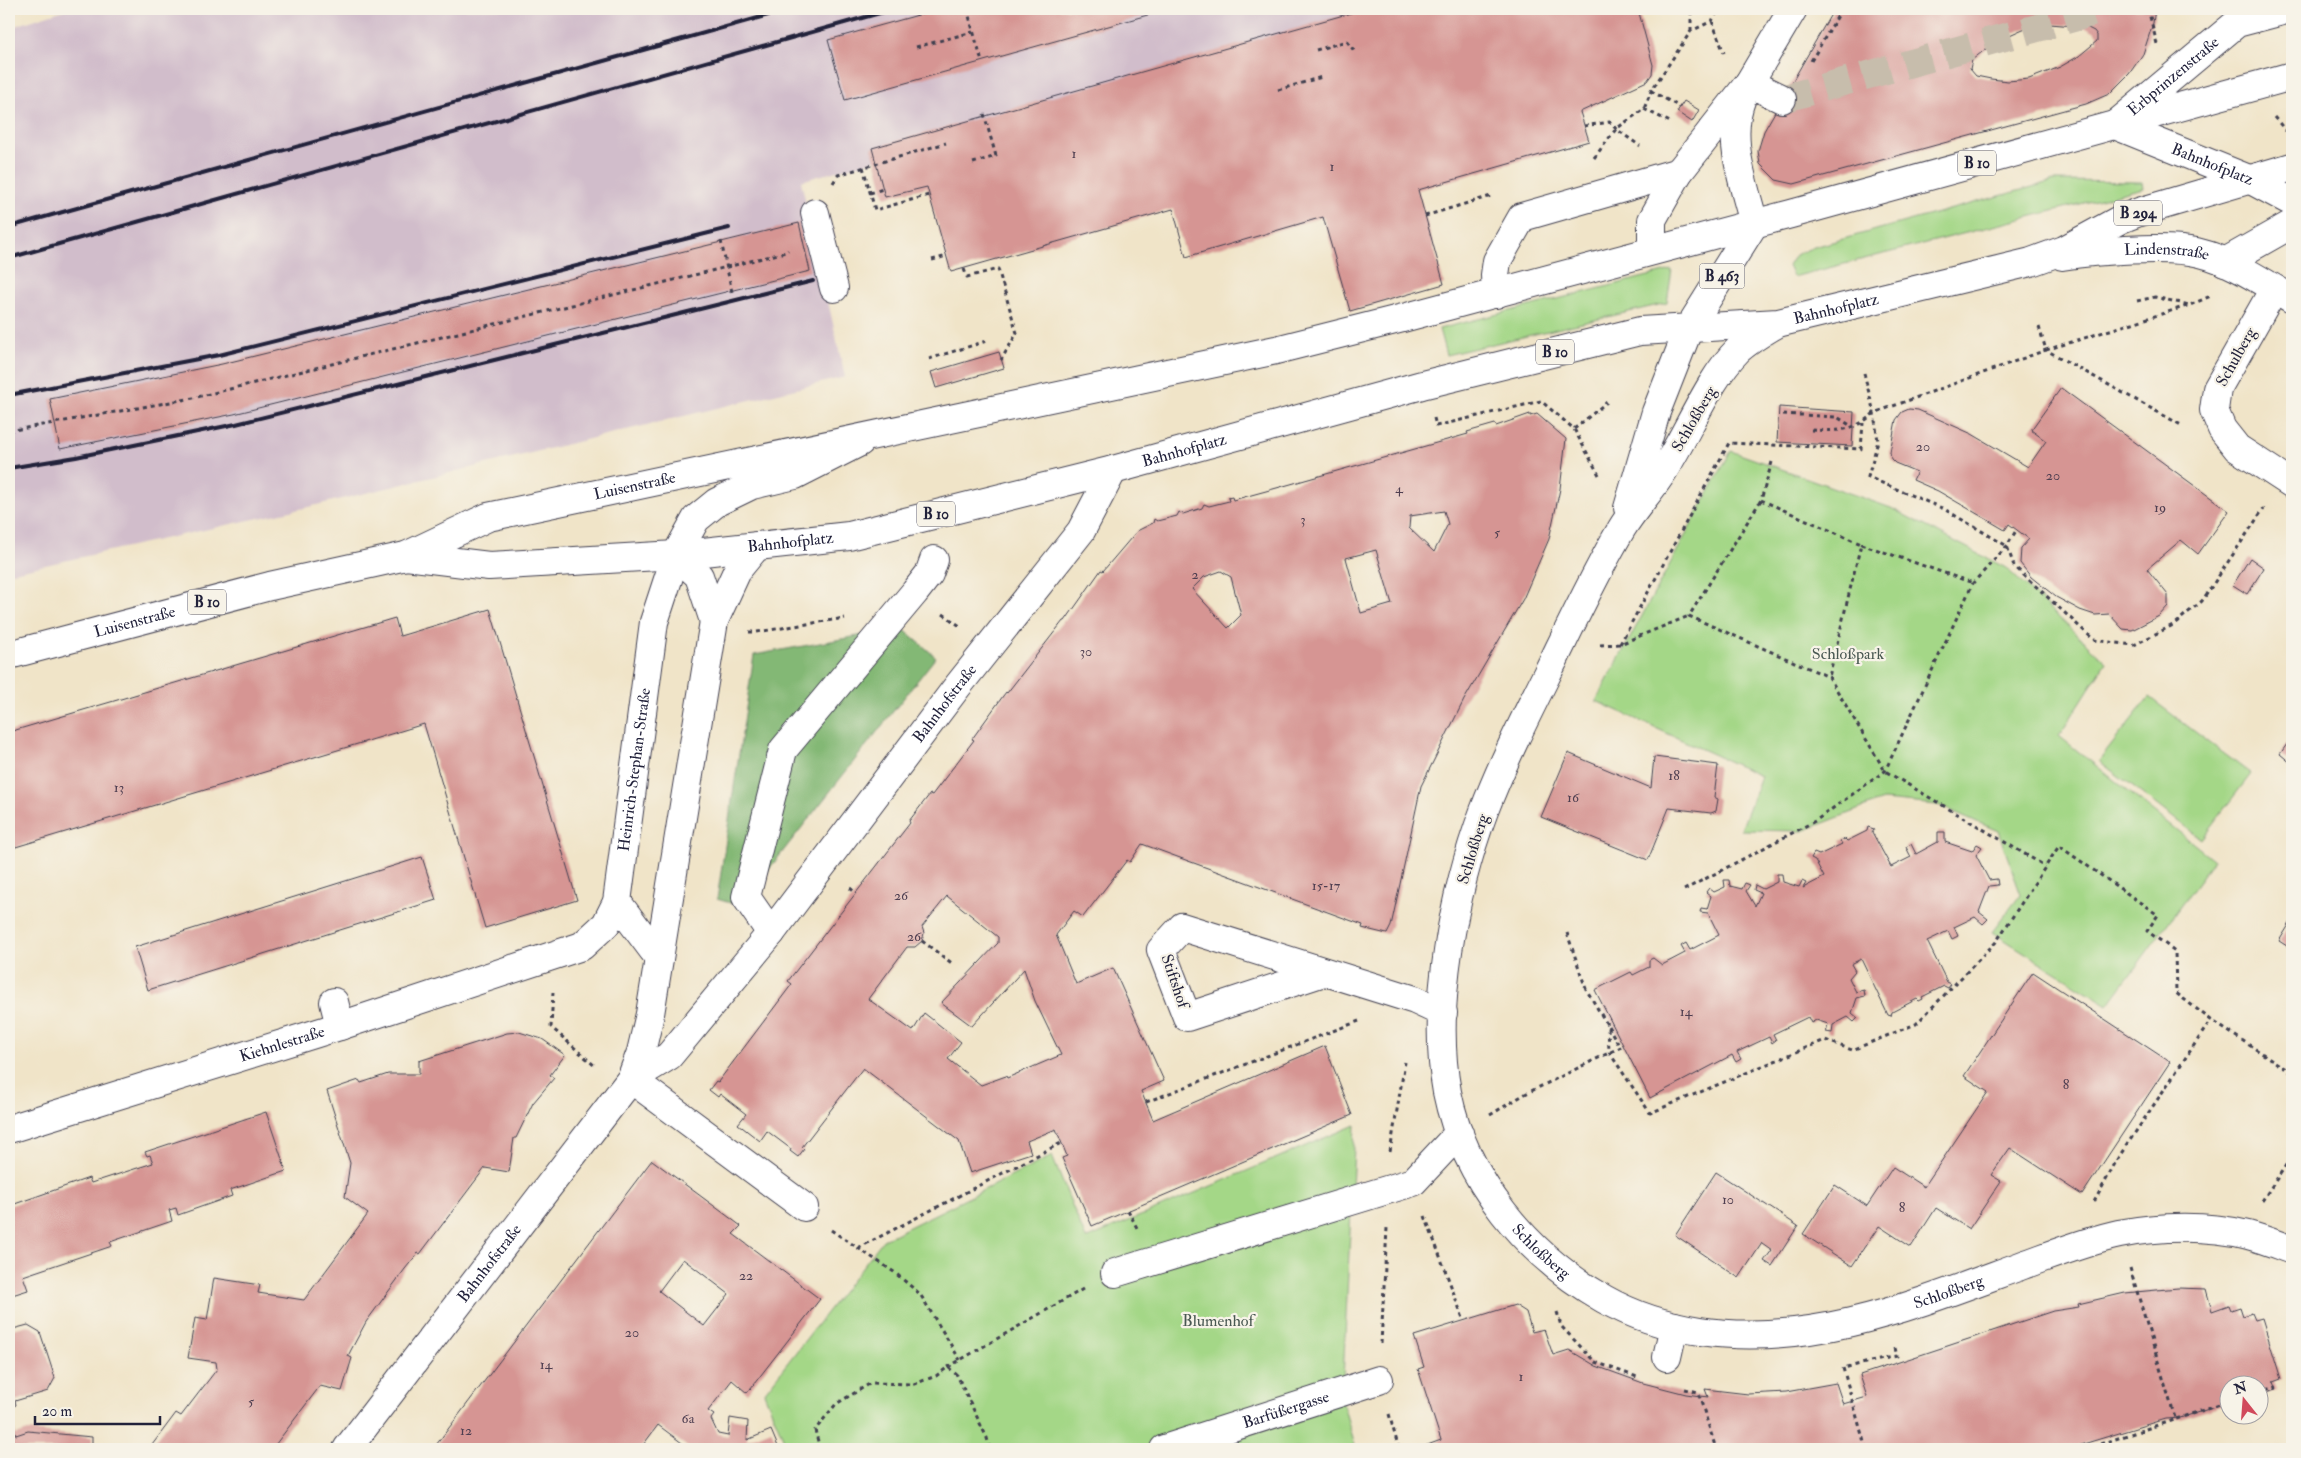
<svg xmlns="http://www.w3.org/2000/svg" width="2301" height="1458" viewBox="0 0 2301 1458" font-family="'IM FELL Double Pica',serif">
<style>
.industrial{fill:#d1bdcb}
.green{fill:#a4d787;stroke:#637c61}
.forest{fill:#83b874;stroke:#526d58}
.building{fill:#d69593;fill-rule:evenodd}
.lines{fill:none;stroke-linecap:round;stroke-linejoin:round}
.minor-tunnel{stroke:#c7bdac;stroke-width:28;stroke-dasharray:28 14;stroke-linecap:butt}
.minor-casing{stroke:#413f50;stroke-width:30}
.major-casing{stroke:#413f50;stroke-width:30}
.path{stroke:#413f50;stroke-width:3;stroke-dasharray:4 4;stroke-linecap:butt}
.minor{stroke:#fff;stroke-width:28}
.major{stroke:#fff;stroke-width:28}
.rail{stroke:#22223b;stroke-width:4}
.labels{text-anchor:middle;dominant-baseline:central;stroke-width:4.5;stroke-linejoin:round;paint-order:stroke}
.number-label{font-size:14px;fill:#4f3f51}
.shield{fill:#f7f3e8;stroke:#62616f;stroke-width:1}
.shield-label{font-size:15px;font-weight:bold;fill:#22223b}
.street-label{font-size:16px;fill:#22223b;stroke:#f7f3e8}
.park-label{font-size:16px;fill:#495852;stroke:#f7f3e8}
</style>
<rect width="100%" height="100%" fill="#f7f3e8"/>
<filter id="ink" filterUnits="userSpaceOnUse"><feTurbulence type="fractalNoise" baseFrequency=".02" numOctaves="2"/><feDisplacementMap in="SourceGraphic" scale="10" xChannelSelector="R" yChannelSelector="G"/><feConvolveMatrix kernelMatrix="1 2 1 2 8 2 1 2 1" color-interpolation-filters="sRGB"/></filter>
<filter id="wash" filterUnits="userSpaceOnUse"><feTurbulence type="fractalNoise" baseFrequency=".0096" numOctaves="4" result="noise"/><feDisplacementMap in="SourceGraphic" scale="20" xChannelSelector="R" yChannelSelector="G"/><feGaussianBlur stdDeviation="1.12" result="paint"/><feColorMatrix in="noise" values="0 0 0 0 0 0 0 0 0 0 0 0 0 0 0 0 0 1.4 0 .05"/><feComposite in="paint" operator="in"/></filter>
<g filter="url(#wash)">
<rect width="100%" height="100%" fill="#f0e4c8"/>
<path class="industrial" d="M67,9h1348l-614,172 44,196 -545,132 -291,64v-545z"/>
<path class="green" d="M2054,181l88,1 1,6 -350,89 -5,-11 7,-11 19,-8z
M1672,270l-5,33 -221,52 -7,-26z
M1731,451l160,57 115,60 100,94 -47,74 155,124 -106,145 -116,-73 29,-38 -23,-63 -60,-26 -55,-5 -80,31 -62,-1 20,-54 -165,-75z
M2149,697l102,77 -50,65 -102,-78z
M1355,1125l-13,276 14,48h-568l-24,-56 119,-153 169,-84 34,83z"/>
<path class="forest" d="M902,628l34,29 -196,249 -23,-7 37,-244z"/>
<g id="blocks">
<path class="building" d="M940,9h229l-324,91 -17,-60z
M1365,9h273l15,56 -1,9 -5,7 -67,31 9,29 -171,49 26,94 -94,27 -27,-94 -137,40 -13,-48 -222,63 -24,-85 -42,10 -13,-49z
M1834,9h321l-2,14 -10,31 -14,20 -20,20 -23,10 -292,80 -18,-4 -16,-16 -2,-13 6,-20zM2050,24l36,3 8,4 3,4v6l-18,15 -19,11 -31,12 -21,2 -17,-2 -15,-3 -6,-7 2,-9 15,-12 16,-10 20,-9z
M1684,101l15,9 -7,12 -15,-10z
M799,223l11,48 -576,143 -174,35 -10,-50 172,-35z
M999,352l5,16 -68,20 -5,-16z
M2061,388l168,123 -31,43 -17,-14 -34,29 21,26v11l-9,10 -27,14 -9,-1 -14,-15 -14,1 -15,-5 -24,-13 -25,-20 -11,-14 1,-15 8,-9 -20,-15 -4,6 -67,-39 -25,-11 4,-8 -22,-9 -4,-4 -1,-7 6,-32 6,-8 7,-3 9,1 54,24 56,33 18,-26 -15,-11z
M1779,407l75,5 -2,34 -75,-4z
M1530,414v2l7,-2 29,25 -6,50 -11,50 -26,60 -59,101 -43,86 -30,140 -4,8 -25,-6 1,-3 -221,-81 -12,18 -3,-2 -44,57 -9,-6 -18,24 20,49 37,-16 51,113 -23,10 12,29 172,-74 27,69 -260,111 -30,-68 5,-2 -11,-27 -29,12 4,12 -61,20 -11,-32 -96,-73 -61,79 2,2 -6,8 -8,-6 1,-2 -24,-18 -7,10 -22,-17 8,-10 -26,-20 -2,3 -9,-7 7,-9 2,1 74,-98 -4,-3 122,-158 -1,-2 21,-27 2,1 42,-55 -2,-1 31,-43 3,-4 1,1 56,-72h2l36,-51 2,1 34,-40 16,-8 1,-4 3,2 20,-5 2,-4 4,2 19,-6 2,-4 5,2 20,-5 -1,-3 4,-1 1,3 33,-9 202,-57 -1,-2 28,-8 1,2zM1444,511l4,13 -14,28 -25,-24 1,-12zM1376,550l16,54 -31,9 -15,-55zM1221,571l10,6 10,38 -13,13 -36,-39 12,-12zM947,896l51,41v6l-57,60 31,23 52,-57 11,32 26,54 -54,23 -1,-2 -25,9 -33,-26 13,-17 -37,-29 -11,18 -45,-32 39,-52h8l7,-6 2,-8 -2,-6z
M2250,558l14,10 -17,26 -14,-9z
M490,609l87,291 -92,28 -61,-204 -415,125v-117l386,-114 5,18z
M2292,737v27l-12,-10z
M1568,753l83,35 3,-31 64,8 -4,32 4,2 -2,12 -5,2 -42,-5 -21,52 -107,-43z
M1868,827l6,2 -2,3 19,35 20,-10 -5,-10 5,-3 5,10 22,-12v-10h7v10l27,9 5,-7 5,3 -6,8 13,25 8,-1 1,6 -9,1 -10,26 9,7 -5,5 -8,-7 -21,10 4,9 -6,3 -4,-8 -21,10 20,41 4,2 -3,4 -4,-2 -22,11 1,2 -4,2 -2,-2 -25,13 -1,4 -3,-1 -27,-56 -10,5 4,7 -6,7 7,14 8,-2 1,6 -8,2 -5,15 6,5 -4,4 -6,-5 -15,8 -1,8 -6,-1 2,-8 -12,-4 -5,3 -3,-6 -35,17 3,6 -4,3 -3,-6 -32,15 4,7 -5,3 -4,-7 -82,43 -55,-108 36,-18 2,3 16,-8v-7l4,-2 9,7 23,-12 -4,-7 5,-3 4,7 29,-15 -11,-22 -8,-1 1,-4 6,1 4,-13 -5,-4 3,-4 5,4 11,-5 -1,-7h5l1,6 12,3 3,-6 5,2 -4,6 9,15 6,-13 -7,-3 1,-5 8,4 14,-7v-8h5l1,8 16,5 3,-6 4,2 -3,5 21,-11 -9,-17 -4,-2 3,-5 5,2 23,-11 -2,-3 5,-2 2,2 20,-10z
M422,857l14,43 -288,90 -13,-43z
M2292,920v26l-2,2 -11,-7z
M2033,972l137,90 -88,133 -72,-47 -19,27 10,6 -32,48 -33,-21 -25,39 -32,-21 -27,40 -49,-32 32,-49 32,21 26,-39 31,20 64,-95 -24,-16z
M519,1032l23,7 23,16 -15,20 4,3 -21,25 -17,35h-2l-5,34 -24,-4 -65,86 -2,-1 -13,16 -39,53 -15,28 -3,6 4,2 -10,33 -22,-5 -48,63h-123l27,-36 5,3 36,-47 -1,-7 -28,-4 7,-40 12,2 7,-42 46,7 -2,8 46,7 64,-86 -23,-17 5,-34 -23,-72 32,-11 2,3 27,-9h31v-13l88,-28z
M266,1112l20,59 -56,19 2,6 -54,19 -2,-7 -7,2 3,11 -62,21 2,4 -89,30 5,14 -19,6v-90l80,-28 2,5 62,-20 -3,-8 -3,1 -2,-4z
M652,1160l89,66 -8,8 87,65 -73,94 -15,-13 -24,31 6,4 -3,4 7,15 10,2 2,-18 18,3 -1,19 24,-10 8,19h-89l-32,-24 -18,24h-207zM683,1259l46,35 -25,32 -45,-35z
M1716,1172l82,54 -26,40 -8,-5 8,-11 -10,-7 -23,35 -64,-43z
M2178,1288l28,1 6,22 17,-6 2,5 9,-3 3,9 9,-3 3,7 7,-2 19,61 -8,3 3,8 -18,5v-9h-30v17l-48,15 -15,1 -98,30h-644l-1,-2 19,-7 -23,-71 6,-2 -10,-31 101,-31 11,7 6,20 12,-3 9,26 16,-5 27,16 47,17 43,11 22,3 -3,-8 43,5 38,-2 50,-9 7,21 24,-7 -7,-22 193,-64 26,-4 -1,-3 47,-11z
M28,1325l12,7 15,46 -7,13 -33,10 1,4 -7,3v-78z
M9,1413l7,22 12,-4 64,6v12h-83z"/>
</g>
</g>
<g filter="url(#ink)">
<use href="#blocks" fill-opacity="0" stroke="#413f50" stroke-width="1"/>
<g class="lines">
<path class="minor-tunnel" d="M1782,99l324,-90"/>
<defs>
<g id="minor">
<path d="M1749,83l33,16"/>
<path d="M1744,93c-20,42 0,90 10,131"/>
<path id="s1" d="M2115,125l122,-102 53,-14"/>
<path d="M815,213l19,75"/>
<path d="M1652,250v-30l27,-48 70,-89 44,-74"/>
<path d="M2225,262l67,-38"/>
<path d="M2274,289l-57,100 -3,21 8,19 15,19 55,36"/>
<path d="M1496,294l-1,-19 2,-14 25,-44 157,-45"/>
<path d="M676,555l23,21 15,45"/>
<path d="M617,902l42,56"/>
<path d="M771,933l-25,-36 37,-147 132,-158 14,-18 5,-14"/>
<path d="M1324,972l-137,45 -26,-67 21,-23 233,73 28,13"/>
<path d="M334,1002l6,24"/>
<path id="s2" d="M631,1079l38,-23 102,-123 186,-246 124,-156 32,-61"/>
<path d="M631,1079l173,128"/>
<path id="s3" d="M9,1129l331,-103 242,-80 24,-22 11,-22 37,-280 22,-67 20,-36 21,-17 35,-17 43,-10 65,-33"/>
<path d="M1115,1273l298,-91 46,-49"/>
<path d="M1667,1357l7,-31"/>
<path id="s4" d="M347,1449l284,-370 10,-27 9,-38 64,-393 24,-52 19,-23"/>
<path id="s5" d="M1164,1449l215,-69"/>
</g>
<g id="major">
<path id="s6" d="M2115,125l136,55 41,22"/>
<path id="s7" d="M2062,256c32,-5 106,-11 138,-3 33,8 62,29 92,46"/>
<path id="s8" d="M1776,324c-13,8 -27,16 -38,26 -31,31 -52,88 -78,126 -12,18 -27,34 -38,52 -28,47 -52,99 -76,148 -22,44 -44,88 -62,135 -30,80 -53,196 -37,281 18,89 80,163 157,207 30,17 63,27 96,32 113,17 219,-28 323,-66 31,-11 64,-24 96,-31 40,-8 90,-9 129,1 15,4 30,10 44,15"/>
<path d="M1628,508l28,-96 33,-84 65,-104"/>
<path id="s9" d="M406,556l83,10 187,-11 173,-19 264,-66 309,-85 218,-54 138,-8 253,-61 33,-12 57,-31 18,-7 153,-45"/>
<path id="s10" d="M9,655l261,-69 136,-30 82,-39 788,-167 127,-32 388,-104 501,-138"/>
</g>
</defs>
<use href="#minor" class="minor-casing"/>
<use href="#major" class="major-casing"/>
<path class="path" d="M967,9l15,53
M2148,9l9,35
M1712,21l12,32
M1691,31v-22
M916,47l57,-15
M1316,50l31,-9 8,11
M1811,61l31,-52
M1278,90l44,-13
M1651,91l29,16
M1644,109l28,14
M2274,117l12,14
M1584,126l26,-4 6,7 24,17
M1594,158l22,-29 28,-20 7,-18 40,-60 21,-10 7,-12
M973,163l23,-7 -12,-42
M863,167l12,43 54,-15
M833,183l5,-8 108,-32
M870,193l13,-4
M1425,216l66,-20
M721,241l11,51
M932,260l15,-4
M964,269l3,8 31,-8 19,64 -16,27
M2137,301l18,-4 34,8
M2039,327l7,23 144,-45 23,-10
M929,359l61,-19
M1864,373l10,40 4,28 -10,36 76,32 63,37 7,20 80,74 40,5 39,-20 29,-24 62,-93
M1783,414l54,3 16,10
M1434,418l2,8 105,-25 33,28 25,46
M1574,429l33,-27
M1811,430c27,1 42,2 63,-17l172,-63 135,75
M9,431l184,-33 534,-131 59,-15 2,-2
M1772,462l-11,38 -72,116 140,61 56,94 160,95
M1761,500l100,44 -32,133
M1861,544l112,39
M943,614l17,12
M749,632h8l88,-14
M1620,644l109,-201 132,6 2,-26
M1600,645l20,-1 69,-28
M850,888l6,5
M1684,890l131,-69 70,-50 88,-188 34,-37 10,-17
M1567,933l19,56 22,37 1,26 41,61 175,-73 27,10 64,-26 80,-82 63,-96 99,69 -11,16 28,20 1,42 35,27 81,53
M922,941l31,23
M553,992l-2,35 44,39
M1608,1026l12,21
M1146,1102l213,-81
M1490,1115l35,-21 98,-48
M1390,1152l15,-90
M2262,1201l30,-45
M2094,1202l24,-44 93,-138
M1128,1210l9,18
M1425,1216l39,105
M831,1230l63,42 26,22 40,66
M858,1248l203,-105
M2130,1268l45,150
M1557,1312l4,14 34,36 42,15
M1381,1344l6,-116
M948,1367l135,-78
M1685,1389l13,3 18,57
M2258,1392l18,-5
M1389,1414l10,35
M820,1449l-5,-19 21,-26 35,-21 43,1 22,-8 12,-9 9,8 30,63 3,11
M1866,1449l-23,-81 54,-12 -2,-8
M2085,1449l143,-47"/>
<use href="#minor" class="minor"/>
<use href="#major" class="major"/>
<path class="rail" d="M9,227l781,-218
M9,258l885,-249
M9,395l210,-40 510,-127
M9,468l67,-11 160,-33 577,-143"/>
</g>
</g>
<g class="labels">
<g class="number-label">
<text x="1074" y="153">1</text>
<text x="1332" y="166">1</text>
<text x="1923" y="446">20</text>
<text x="2053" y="475">20</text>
<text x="1399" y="488">4</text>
<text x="2160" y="507">19</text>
<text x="1303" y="519">3</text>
<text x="1497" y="532">5</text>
<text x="1195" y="574">2</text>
<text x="1086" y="651">30</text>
<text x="1674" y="775">18</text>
<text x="119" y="787">13</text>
<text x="1573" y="797">16</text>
<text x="1326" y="885">15-17</text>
<text x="901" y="895">26</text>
<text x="914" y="936">26</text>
<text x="1686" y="1011">14</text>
<text x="2066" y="1084">8</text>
<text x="1728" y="1199">10</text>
<text x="1902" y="1207">8</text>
<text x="746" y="1275">22</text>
<text x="632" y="1332">20</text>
<text x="546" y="1364">14</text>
<text x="1521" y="1376">1</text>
<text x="251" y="1401">5</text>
<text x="688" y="1418">6a</text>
<text x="466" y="1430">12</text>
</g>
<g class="shield">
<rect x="1958" y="150.5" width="38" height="25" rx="4"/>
<rect x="2114" y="200.5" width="48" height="25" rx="4"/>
<rect x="1699.5" y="263.5" width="45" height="25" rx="4"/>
<rect x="1536" y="339.5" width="38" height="25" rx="4"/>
<rect x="917" y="501.5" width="38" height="25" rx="4"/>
<rect x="188" y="589.5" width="38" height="25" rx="4"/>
</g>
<g class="shield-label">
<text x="1977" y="163">B 10</text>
<text x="2138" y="213">B 294</text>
<text x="1722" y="276">B 463</text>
<text x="1555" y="352">B 10</text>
<text x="936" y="514">B 10</text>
<text x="207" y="602">B 10</text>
</g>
<g class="street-label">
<text stroke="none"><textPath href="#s1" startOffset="76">Erbprinzenstraße</textPath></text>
<text stroke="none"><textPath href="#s6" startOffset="105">Bahnhofplatz</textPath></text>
<text stroke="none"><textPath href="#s7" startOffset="105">Lindenstraße</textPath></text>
<text stroke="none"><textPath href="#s9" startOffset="1460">Bahnhofplatz</textPath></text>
<text transform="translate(2236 357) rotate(-61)">Schulberg</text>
<text transform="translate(1694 419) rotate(-60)">Schloßberg</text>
<text stroke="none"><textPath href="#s9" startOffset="791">Bahnhofplatz</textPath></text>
<text stroke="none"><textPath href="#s10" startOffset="650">Luisenstraße</textPath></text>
<text stroke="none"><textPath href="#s9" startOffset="386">Bahnhofplatz</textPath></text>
<text stroke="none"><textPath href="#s10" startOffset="130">Luisenstraße</textPath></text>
<text stroke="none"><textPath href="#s2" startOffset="492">Bahnhofstraße</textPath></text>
<text stroke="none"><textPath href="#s3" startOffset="792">Heinrich-Stephan-Straße</textPath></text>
<text transform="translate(1473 849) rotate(-73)">Schloßberg</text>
<text transform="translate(1175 981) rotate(71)">Stiftshof</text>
<text stroke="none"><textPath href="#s3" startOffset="286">Kiehnlestraße</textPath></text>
<text stroke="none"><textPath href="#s8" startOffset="1049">Schloßberg</textPath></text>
<text stroke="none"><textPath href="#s4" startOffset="234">Bahnhofstraße</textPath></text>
<text stroke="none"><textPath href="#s8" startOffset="1484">Schloßberg</textPath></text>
<text stroke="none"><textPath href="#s5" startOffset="128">Barfüßergasse</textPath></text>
</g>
<g class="park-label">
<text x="1848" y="654">Schloßpark</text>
<text x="1218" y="1321">Blumenhof</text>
</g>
</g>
<rect width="2301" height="1458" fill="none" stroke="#f7f3e8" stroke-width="30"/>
<g transform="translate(2244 1400) rotate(343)"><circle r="24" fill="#f7f3e8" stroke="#a29fa3"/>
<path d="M0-4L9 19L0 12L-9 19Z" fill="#d1495b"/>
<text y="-8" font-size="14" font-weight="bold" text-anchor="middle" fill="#22223b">N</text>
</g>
<path d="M35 1416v8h125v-8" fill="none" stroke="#22223b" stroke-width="2.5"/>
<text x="42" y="1416" font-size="15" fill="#22223b" stroke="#f7f3e8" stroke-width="4" paint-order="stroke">20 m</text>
</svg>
